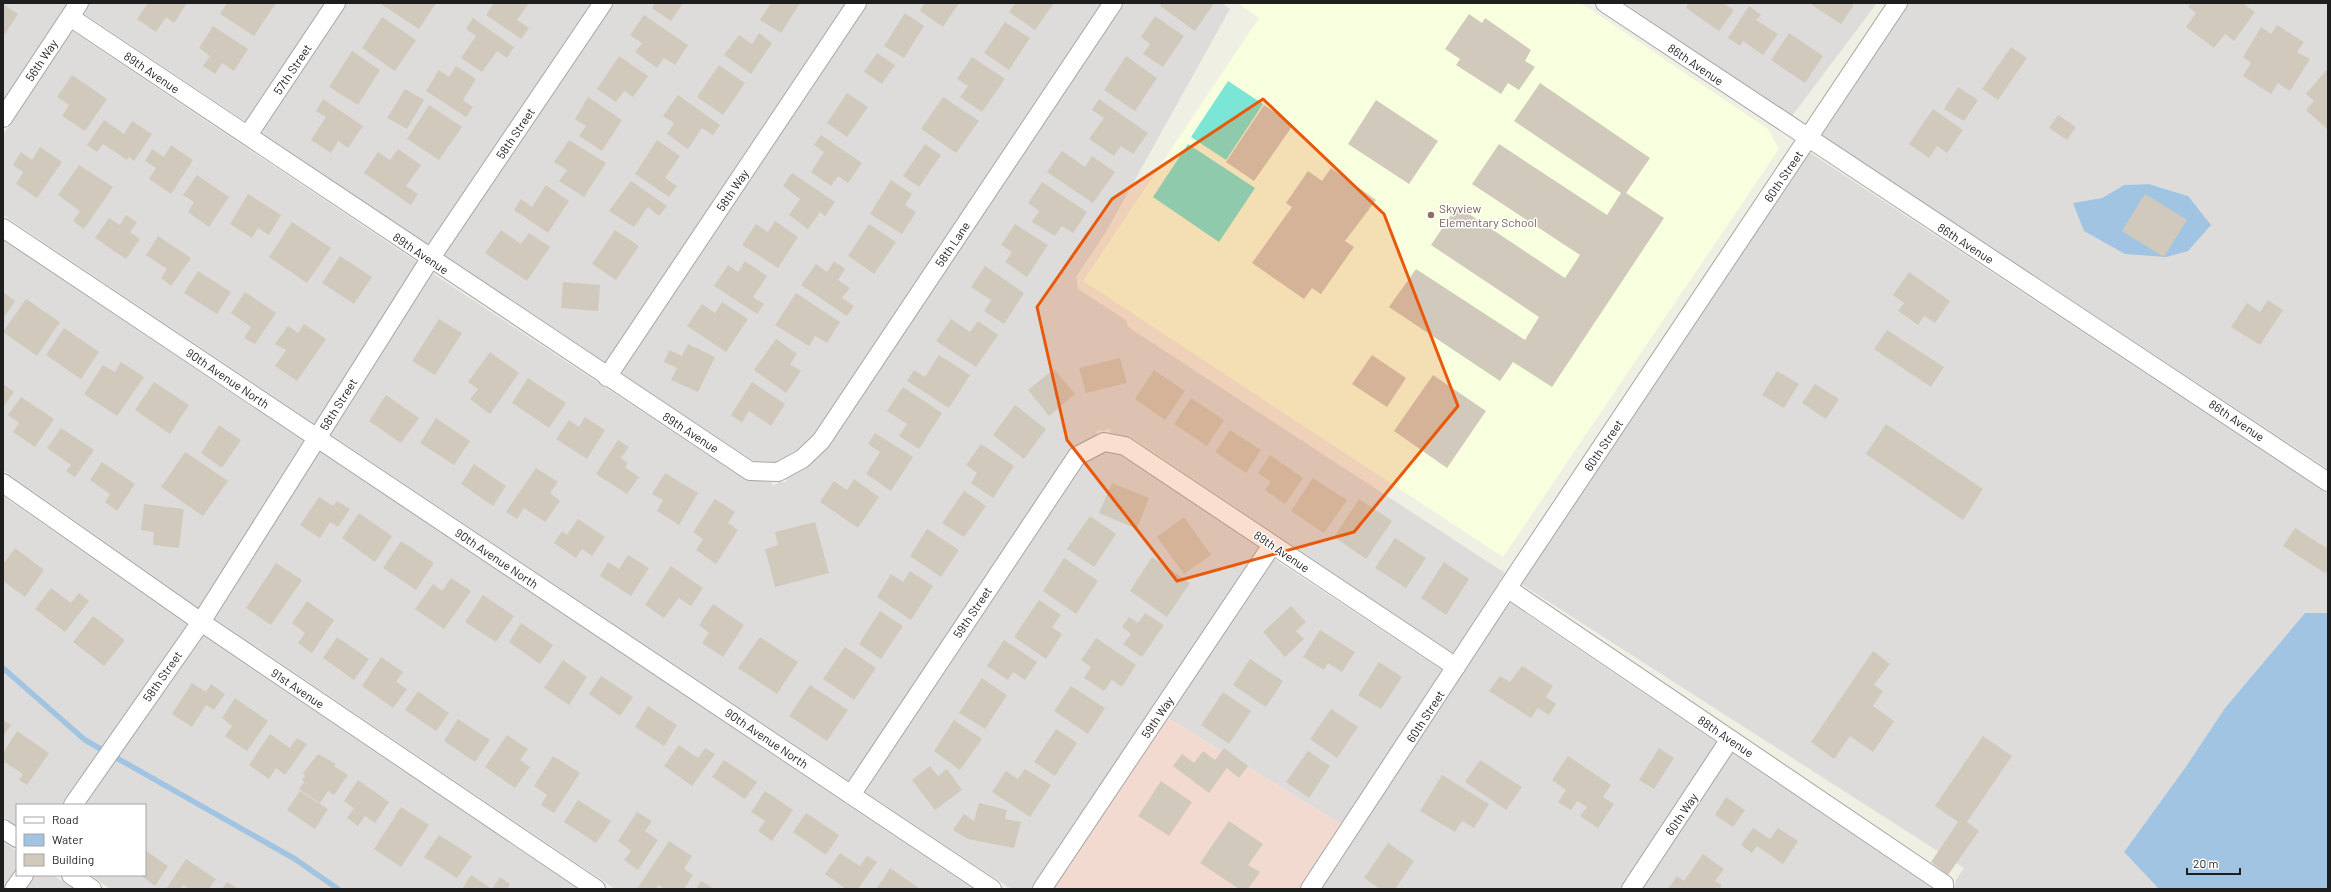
<svg xmlns="http://www.w3.org/2000/svg" width="2331" height="892" viewBox="0 0 2331 892" font-family="Barlow,sans-serif">
<style>
.residential{fill:#dddcdb;fill-rule:evenodd}
.commercial{fill:#f3dad1}
.education{fill:#f8ffde}
.pitch{fill:#7be6d5}
.water{fill:#a0c4e2}
.lines{fill:none;stroke-linecap:round;stroke-linejoin:round}
.stream{stroke:#a0c4e2;stroke-width:5.5}
.building{fill:#d1cabc}
.minor-casing{stroke:#a5a5a5;stroke-width:20}
.minor{stroke:#fff;stroke-width:18}
.marked{fill:#e8590c;fill-opacity:0.2;stroke:#e8590c;stroke-width:3;stroke-linejoin:round}
.education-dot{fill:#8d6e63;stroke:#fff;stroke-width:1.5}
.labels{text-anchor:middle;dominant-baseline:central;stroke-width:3;stroke-linejoin:round;paint-order:stroke}
.street-label{font-size:12px;fill:#1e1e1e;stroke:#fff}
.education-label{font-size:12px;fill:#785e54;stroke:#fff;text-anchor:start}
</style>
<rect width="100%" height="100%" fill="#f0efe4"/>
<path class="residential" d="M3,3h65l-65,98z
M90,3h235l-79,119 -163,-109z
M347,3h244l-163,242 -167,-113z
M614,3h231l-240,360 -161,-108z
M868,3h234l-288,432 -17,15 -20,12 -23,-1 -134,-88z
M1124,3h98l8,6 -124,223 -30,45 2,12 48,31 2,7 377,246 -52,80 -322,-216 -20,-4 -2,-5 -5,3 -6,-1 -2,5 -27,16 -220,330 -519,-347 102,-161 312,206 27,3 2,4 6,-4h7v-4l22,-12 21,-20z
M1624,3h253l-85,113z
M1909,3h419v466l-507,-334zM2150,184l38,12 -115,7 29,-5 22,-13z
M72,31l345,231 -102,162 -312,-209v-80z
M1809,152l519,342v119h-23l-80,95 -40,60 -61,84 35,37h-205l2,-9 8,-12 -443,-284z
M3,240l300,201 -104,167 -196,-138z
M319,451l654,438h-358l-401,-271z
M1104,452l17,3 138,93 -228,341h-20l-147,-98 219,-327z
M3,496l184,129 -126,180h-44v21l-14,-9z
M1274,559l168,111 -101,154 -173,-106z
M1509,602l208,141 -97,146h-299z
M203,636l375,253h-467l-21,-14h55v-70h-60z
M1732,753l201,136h-291z
M3,842l14,9v18l-14,20z
M35,875h18l21,14h-48z"/>
<path class="commercial" d="M1168,718l173,106 -42,65h-246z"/>
<path class="education" d="M1238,3h343l187,126 11,20 -276,408 -420,-276 176,-263z"/>
<path class="pitch" d="M1228,81l35,23 -37,56 -35,-23z
M1188,144l67,44 -36,54 -66,-45z"/>
<path class="water" d="M2149,184l39,12 23,29 -23,26 -22,6 -41,-3 -41,-23 -11,-28 29,-5 22,-13z
M2305,613h23v276h-169l-35,-37 61,-84 40,-60z"/>
<g class="lines">
<path class="stream" d="M3,668l82,72 210,119 43,30"/>
</g>
<path class="building" d="M148,3h39l-13,20 -8,-6 -10,15 -19,-13z
M227,3h49l-22,33 -34,-22z
M384,3h52l-17,26 -37,-24z
M494,3h35l-12,17 12,8 -8,11 -35,-24z
M655,3h28l-12,18 -19,-13z
M771,3h29l-19,30 -21,-13z
M925,3h34l-16,24 -23,-16z
M1015,3h39l-19,27 -26,-18z
M1162,3h52l-19,28 -35,-25z
M1689,3h34l11,7 -15,21 -33,-23z
M1809,3h42l3,2 -13,19z
M2191,3h52l12,9 -21,29 -9,-7 -11,14 -28,-21 10,-14 -8,-6z
M3,4l15,10 -15,23z
M1749,6l12,9 -5,5 22,14 -15,21 -20,-14 -3,5 -12,-8z
M905,13l19,13 -20,32 -20,-12z
M1469,14l13,9 3,-5 46,32 -6,11 10,6 -16,23 -11,-7 -7,11 -45,-29 4,-6 -15,-10z
M644,15l44,30 -13,20 -11,-7 -7,10 -22,-16 7,-9 -12,-8z
M1155,16l29,20 -21,31 -20,-13 7,-10 -9,-7z
M382,17l34,23 -21,31 -33,-23z
M473,18l41,29 -7,11 -10,-7 -15,21 -21,-14 15,-22 -10,-7z
M1005,22l25,16 -21,32 -25,-17z
M2277,25l27,17 -7,10 13,7 -20,32 -12,-8 -7,11 -28,-18 8,-13 -8,-6 18,-30 10,7z
M213,26l35,23 -14,22 -12,-8 -7,11 -12,-8 7,-10 -11,-8z
M759,33l13,10 -21,31 -27,-19 15,-20 13,9z
M1789,33l34,23 -18,27 -34,-23z
M2011,47l16,11 -29,42 -16,-11z
M352,51l28,19 -22,35 -29,-18z
M877,53l18,12 -13,19 -18,-12z
M619,56l29,20 -15,21 -9,-6 -8,11 -19,-13z
M1126,56l31,22 -22,33 -31,-21z
M972,57l33,22 -23,33 -22,-15 8,-11 -11,-7z
M719,65l26,18 -22,32 -26,-18z
M456,66l20,13 -13,21 10,7 -7,10 -40,-26 13,-21 10,7z
M2328,68v62l-22,-20 8,-9 -8,-7z
M72,75l35,24 -22,32 -23,-15 7,-11 -12,-8z
M1540,83l110,75 -24,35 38,25 -112,169 -39,-25 -13,19 -111,-74 27,-38 109,71 14,-23 -108,-72 26,-39 108,72 15,-23 -108,-71 27,-40 108,71 14,-22 -107,-72z
M1958,87l20,13 -14,21 -20,-12z
M405,89l19,11 -17,29 -20,-11z
M847,93l21,14 -21,30 -20,-14z
M678,95l42,30 -7,10 -11,-7 -14,21 -21,-15 7,-11 -11,-7z
M588,97l34,23 -20,31 -23,-15 7,-10 -11,-7z
M943,97l36,24 -23,32 -35,-24z
M323,99l40,27 -15,22 -10,-7 -7,12 -20,-13 15,-23 -10,-6z
M1099,99l49,34 -15,21 -12,-8 -7,10 -25,-17 15,-21 -12,-8z
M1376,100l62,41 -29,43 -61,-40z
M429,105l33,22 -23,33 -32,-21z
M1264,105l29,20 -39,56 -28,-19z
M1933,109l30,21 -16,23 -10,-7 -8,12 -20,-14z
M2058,115l18,12 -9,13 -18,-12z
M104,120l20,14 8,-13 20,13 -18,27 -5,-4 -2,3 -24,-16 -6,8 -10,-7z
M821,135l41,28 -14,20 -10,-7 -7,10 -20,-14 13,-20 -10,-7z
M569,140l37,23 -22,34 -25,-16 8,-11 -13,-8z
M657,140l23,16 -15,22 12,8 -8,11 -34,-23z
M925,144l16,11 -22,32 -16,-11z
M171,145l22,15 -22,34 -22,-15 7,-11 -11,-7 7,-12 12,8z
M40,147l22,15 -25,36 -21,-14 7,-12 -10,-7 8,-13 11,8z
M398,149l23,16 -15,21 12,8 -7,11 -47,-32 14,-21 12,8z
M1062,151l23,16 7,-11 23,16 -22,31 -46,-31z
M79,165l34,22 -29,42 -11,-8 7,-10 -22,-16z
M1331,168l45,32 -31,41 9,6 -33,47 -9,-6 -8,11 -52,-36 40,-56 -6,-4 22,-32 14,10z
M792,173l43,29 -10,14 -5,-4 -12,17 -19,-14 11,-16 -17,-13z
M197,175l32,22 -20,30 -21,-15 6,-10 -11,-7z
M891,180l21,14 -7,11 11,7 -14,22 -32,-20z
M631,181l36,25 -8,10 -11,-9 -14,20 -25,-16z
M1042,182l45,30 -14,21 -11,-7 -7,10 -23,-14 7,-11 -11,-8z
M546,185l23,16 -21,32 -34,-23 7,-11 11,8z
M248,194l33,21 -12,20 -11,-7 -6,10 -22,-14z
M2145,194l42,26 -23,37 -42,-26z
M126,215l11,7 -7,10 10,7 -14,20 -31,-21 14,-20 11,7z
M775,221l23,16 -20,31 -36,-23 14,-21 12,8z
M292,222l39,26 -24,35 -38,-26z
M869,224l27,18 -22,32 -26,-18z
M1015,224l33,21 -21,32 -22,-15 7,-10 -11,-7z
M501,230l20,14 8,-11 21,14 -23,34 -42,-28z
M615,230l24,16 -23,34 -24,-16z
M158,236l33,22 -20,28 -10,-8 6,-9 -21,-14z
M340,256l32,21 -18,27 -32,-21z
M745,261l22,15 -14,21 11,7 -7,10 -43,-28 14,-21 10,7z
M834,261l11,8 -7,11 12,8 -8,10 12,8 -7,10 -46,-31 15,-21 11,8z
M985,266l39,27 -20,31 -20,-13 7,-11 -20,-13z
M198,271l33,21 -14,22 -33,-21z
M1909,272l41,29 -15,22 -11,-7 -6,9 -20,-14 6,-8 -11,-8z
M563,282l37,3 -2,26 -37,-3z
M3,292l12,9 -12,18z
M245,292l31,21 -21,31 -11,-6 7,-11 -20,-14z
M796,293l44,29 -13,21 -12,-7 -6,10 -34,-21z
M26,299l34,23 -23,34 -34,-24z
M2268,300l15,10 -23,35 -29,-18 16,-24 13,9z
M722,302l26,17 -22,33 -39,-26 15,-22 13,9z
M439,319l23,14 -27,42 -23,-14z
M951,319l19,13 8,-11 20,14 -22,32 -40,-26z
M304,324l22,15 -29,42 -22,-15 11,-16 -11,-6 13,-18 10,7z
M64,328l35,24 -18,27 -35,-24z
M1887,330l57,37 -13,20 -57,-38z
M776,339l21,15 -7,10 11,7 -15,22 -32,-23z
M688,344l27,13 -17,35 -27,-12 6,-12 -13,-6 5,-12 13,6z
M490,352l29,21 -29,41 -20,-15 8,-10 -10,-7z
M939,355l31,20 -21,33 -42,-27 7,-11 11,7z
M1372,355l34,23 -19,29 -35,-23z
M1120,358l7,25 -41,10 -7,-25z
M121,362l23,15 -27,39 -33,-22 19,-29 12,7z
M1054,369l21,25 -26,22 -21,-26z
M1154,370l31,21 -20,29 -30,-21z
M1777,371l22,13 -15,24 -22,-13z
M1433,375l53,36 -39,57 -53,-37z
M528,378l38,25 -17,25 -37,-25z
M154,382l35,23 -19,29 -35,-24z
M752,382l33,22 -14,22 -22,-15 -7,12 -11,-8z
M3,384l11,8 -11,15z
M1815,384l24,15 -13,20 -24,-16z
M903,387l39,26 -23,36 -20,-13 8,-12 -20,-13z
M386,395l33,23 -18,25 -32,-22z
M21,397l33,22 -19,28 -22,-15 6,-9 -11,-8z
M1191,398l33,22 -17,26 -33,-22z
M1015,405l31,24 -22,30 -31,-24z
M585,417l20,13 -18,29 -31,-20 13,-19 10,7z
M436,418l34,23 -16,24 -34,-22z
M1886,424l97,65 -20,31 -97,-66z
M219,425l22,15 -19,28 -21,-15z
M61,428l33,22 -19,27 -9,-6 5,-6 -24,-17z
M1230,430l31,20 -15,23 -31,-21z
M875,433l38,24 -22,34 -25,-17 14,-22 -12,-8z
M618,440l11,7 -8,11 7,5 -3,4 14,10 -12,17 -31,-20z
M981,444l33,22 -21,32 -22,-15 6,-10 -11,-8z
M185,452l43,29 -25,35 -42,-29z
M1270,455l33,23 -18,26 -20,-14 6,-8 -13,-9z
M102,462l33,22 -18,27 -12,-9 5,-8 -20,-14z
M474,464l32,22 -13,20 -32,-22z
M536,468l22,14 -8,11 10,8 -15,21 -21,-14 -7,11 -11,-7z
M665,473l33,20 -19,32 -22,-14 6,-11 -11,-6z
M1313,478l34,22 -23,33 -33,-22z
M854,479l25,18 -21,31 -38,-26 14,-21 13,9z
M1112,483l37,15 -12,31 -38,-16z
M964,491l22,15 -22,31 -22,-14z
M319,497l14,9 4,-5 13,8 -12,18 -8,-5 -10,16 -20,-13z
M715,499l20,13 -7,11 10,7 -22,34 -20,-14 7,-11 -10,-7z
M1359,499l33,22 -26,38 -32,-22z
M144,504l40,5 -5,39 -26,-3 1,-13 -13,-2z
M359,513l33,23 -17,26 -33,-24z
M1090,516l26,18 -22,33 -27,-18z
M1184,517l27,38 -27,19 -27,-37z
M578,519l27,18 -13,19 -10,-7 -6,9 -22,-15 8,-12 5,4z
M815,522l14,51 -54,14 -10,-38 13,-4 -3,-13z
M2295,528l33,21v21l-3,3 -42,-27z
M927,529l32,21 -18,27 -31,-21z
M1395,538l31,20 -20,30 -31,-20z
M401,541l33,22 -18,27 -33,-22z
M15,548l29,22 -19,27 -22,-16v-17z
M628,555l21,13 -18,28 -31,-20 8,-14 11,7z
M1152,557l38,26 -23,34 -37,-26z
M1064,558l34,23 -22,33 -33,-23z
M1444,562l25,17 -23,36 -25,-17z
M276,563l26,17 -31,45 -25,-17z
M671,566l32,22 -12,18 -12,-8 -15,20 -19,-13z
M910,571l23,15 -22,34 -34,-23 14,-23 12,8z
M451,578l20,13 -27,38 -29,-20 18,-25 9,7z
M51,588l20,15 8,-10 10,8 -24,31 -30,-23z
M483,595l31,21 -18,26 -31,-20z
M1039,600l22,15 -9,12 10,7 -16,25 -32,-22z
M307,601l27,19 -22,33 -14,-10 7,-10 -13,-10z
M713,604l31,21 -21,32 -21,-14 7,-10 -10,-8z
M1291,606l15,16 -10,9 8,8 -19,18 -22,-25z
M880,611l23,15 -22,33 -22,-15z
M1145,613l19,12 -22,32 -19,-13 8,-10 -9,-7 7,-10 9,6z
M93,616l32,24 -21,26 -31,-24z
M521,623l32,22 -13,19 -31,-22z
M1320,630l35,22 -13,20 -14,-9 -4,7 -21,-13z
M337,637l32,22 -15,21 -31,-22z
M760,637l38,25 -21,32 -39,-26z
M1096,638l40,27 -14,22 -10,-7 -8,11 -20,-13 7,-11 -10,-7z
M1004,640l33,22 -12,18 -12,-8 -5,8 -21,-14z
M845,647l31,21 -22,32 -31,-21z
M1873,651l17,13 -16,21 9,6 -10,15 21,15 -21,31 -23,-16 -16,23 -23,-17z
M381,657l22,15 -7,10 11,7 -14,19 -31,-22z
M1250,659l33,22 -17,26 -33,-22z
M563,660l24,17 -18,28 -25,-17z
M1379,662l23,15 -21,32 -23,-14z
M1522,666l31,20 -7,11 10,7 -7,11 -11,-7 -7,10 -42,-27 11,-15 10,6z
M601,676l32,21 -13,19 -31,-22z
M982,678l25,17 -22,34 -26,-16z
M192,683l14,9 5,-8 14,10 -11,16 -8,-5 -14,22 -20,-13z
M810,685l38,25 -21,31 -38,-25z
M1071,686l34,22 -17,26 -34,-23z
M418,691l31,22 -13,18 -31,-21z
M1223,692l28,19 -22,33 -28,-19z
M235,698l33,23 -21,30 -22,-15 7,-10 -10,-8z
M648,706l29,19 -13,21 -29,-19z
M1331,709l27,18 -21,31 -27,-19z
M458,719l32,21 -15,22 -31,-21z
M3,720l8,5 -8,11z
M954,720l28,19 -22,31 -26,-19z
M1056,729l21,14 -22,33 -21,-14z
M17,731l32,22 -22,32 -8,-5 4,-6 -20,-13v-8z
M270,734l20,14 7,-10 10,6 -22,31 -9,-7 -7,11 -20,-14z
M507,735l21,14 -8,11 10,7 -15,21 -30,-21z
M1983,736l29,20 -45,66 12,9 -31,44 -17,-13 27,-40 -23,-16z
M679,745l19,13 7,-10 10,6 -23,32 -28,-20z
M1224,748l24,18 -9,12 -12,-10 -18,25 -36,-27 9,-12 12,9 9,-12 12,9z
M1659,748l15,10 -20,31 -15,-9z
M1308,751l22,15 -21,32 -23,-16z
M318,754l18,10 -2,2 14,9 -14,20 -6,-4 -8,12 -21,-14 5,-7 -2,-2 3,-4 -2,-3z
M553,756l27,17 -26,40 -13,-8 6,-10 -13,-9z
M1568,756l43,29 -8,12 11,7 -16,24 -18,-12 7,-9 -10,-6 -6,9 -13,-8 8,-12 -14,-10z
M724,760l33,22 -12,17 -33,-22z
M1480,760l42,27 -16,23 -41,-28z
M930,766l8,10 9,-7 15,21 -27,20 -23,-30z
M1025,769l26,16 -21,32 -38,-25 14,-21 12,8z
M1442,775l47,29 -15,24 -12,-7 -7,11 -35,-21z
M358,780l31,22 -14,21 -10,-7 -7,10 -11,-8 7,-10 -10,-7z
M1161,781l31,21 -23,34 -31,-20z
M300,791l28,18 -13,20 -28,-19z
M765,791l28,19 -21,31 -14,-10 7,-10 -14,-9z
M1726,797l19,13 -12,17 -18,-12z
M578,800l33,21 -15,22 -32,-21z
M979,803l28,7 -2,9 16,3 -7,26 -46,-9 -15,-9 11,-16 10,7z
M401,807l28,18 -28,42 -27,-18z
M637,812l15,9 -7,10 13,9 -20,30 -14,-10 7,-9 -13,-10z
M806,813l33,22 -13,20 -33,-23z
M1229,821l34,23 -15,21 12,7 -12,17h-9l-39,-26z
M1753,828l17,11 8,-11 20,13 -15,23 -26,-18 -5,7 -11,-8z
M439,835l33,21 -15,22 -33,-21z
M669,841l23,15 -8,13 9,6 -9,14h-19l-7,-4 -2,4h-19z
M1388,843l26,18 -19,28h-15l-16,-11z
M145,850l23,16 -13,20 -15,-11h5z
M840,853l20,13 7,-10 10,6 -19,27h-12l-21,-15z
M1703,854l21,15 -9,12 7,4 -3,4h-51l9,-13 7,5z
M186,859l30,20 -7,10h-20l-6,-4 -2,4h-15z
M890,868l30,21 -43,-1z
M471,875l21,14 8,-12 10,7 -3,5h-45z
M701,881l13,8h-18z
M227,882l11,7h-16z"/>
<g class="lines">
<defs>
<path id="minor" d="M1605,3l723,479
M70,17l680,454 28,1 24,-13 19,-18 292,-438
M3,118l76,-115
M248,135l88,-132
M3,228l989,661
M607,377l250,-374
M3,483l198,139 395,267
M1507,588l437,296v5
M851,795l226,-339 27,-14 21,4 331,221
M73,805l128,-183 229,-363 173,-256
M3,829l14,9
M71,875l21,14
M14,889l10,-14
M1042,889l230,-344
M1310,889l210,-320 378,-566
M1631,889l99,-150"/>
</defs>
<use href="#minor" class="minor-casing"/>
<use href="#minor" class="minor"/>
</g>
<path class="marked" d="M1263,99l121,115 74,192 -104,126 -177,49 -110,-141 -30,-133 75,-108z"/>
<circle class="education-dot" cx="1431" cy="215" r="4"/>
<g class="labels">
<g class="street-label">
<text transform="translate(41 60) rotate(-56)">56th Way</text>
<text transform="translate(1696 64) rotate(34)">86th Avenue</text>
<text transform="translate(292 69) rotate(-56)">57th Street</text>
<text transform="translate(152 72) rotate(34)">89th Avenue</text>
<text transform="translate(515 133) rotate(-56)">58th Street</text>
<text transform="translate(1783 176) rotate(-56)">60th Street</text>
<text transform="translate(732 190) rotate(-56)">58th Way</text>
<text transform="translate(1966 243) rotate(33)">86th Avenue</text>
<text transform="translate(952 244) rotate(-56)">58th Lane</text>
<text transform="translate(421 253) rotate(34)">89th Avenue</text>
<text transform="translate(228 378) rotate(34)">90th Avenue North</text>
<text transform="translate(338 404) rotate(-58)">58th Street</text>
<text transform="translate(2237 420) rotate(34)">86th Avenue</text>
<text transform="translate(691 432) rotate(33)">89th Avenue</text>
<text transform="translate(1603 445) rotate(-56)">60th Street</text>
<text transform="translate(1282 551) rotate(34)">89th Avenue</text>
<text transform="translate(497 558) rotate(34)">90th Avenue North</text>
<text transform="translate(972 612) rotate(-56)">59th Street</text>
<text transform="translate(162 676) rotate(-55)">58th Street</text>
<text transform="translate(298 688) rotate(34)">91st Avenue</text>
<text transform="translate(1425 716) rotate(-57)">60th Street</text>
<text transform="translate(1157 717) rotate(-56)">59th Way</text>
<text transform="translate(1726 736) rotate(34)">88th Avenue</text>
<text transform="translate(767 738) rotate(34)">90th Avenue North</text>
<text transform="translate(1681 814) rotate(-56)">60th Way</text>
</g>
<g class="education-label">
<text x="1439" y="208">Skyview<tspan x="1439" dy="14">Elementary School</tspan></text>
</g>
</g>
<rect width="2331" height="892" fill="none" stroke="#1e1e1e" stroke-width="8"/>
<rect x="16" y="804" width="130" height="72" fill="#ffffff" stroke="#a5a5a5"/>
<rect x="24" y="817" width="20" height="6" fill="#ffffff" stroke="#a5a5a5"/>
<text x="52" y="824" font-size="12" fill="#1e1e1e">Road</text>
<rect x="24" y="834" width="20" height="12" fill="#a0c4e2" stroke="#a5a5a5"/>
<text x="52" y="844" font-size="12" fill="#1e1e1e">Water</text>
<rect x="24" y="854" width="20" height="12" fill="#d1cabc" stroke="#a5a5a5"/>
<text x="52" y="864" font-size="12" fill="#1e1e1e">Building</text>
<path d="M2187 868v6h53v-6" fill="none" stroke="#1e1e1e" stroke-width="2"/>
<text x="2193" y="868" font-size="12" fill="#1e1e1e" stroke="#ffffff" stroke-width="3" paint-order="stroke">20 m</text>
</svg>
